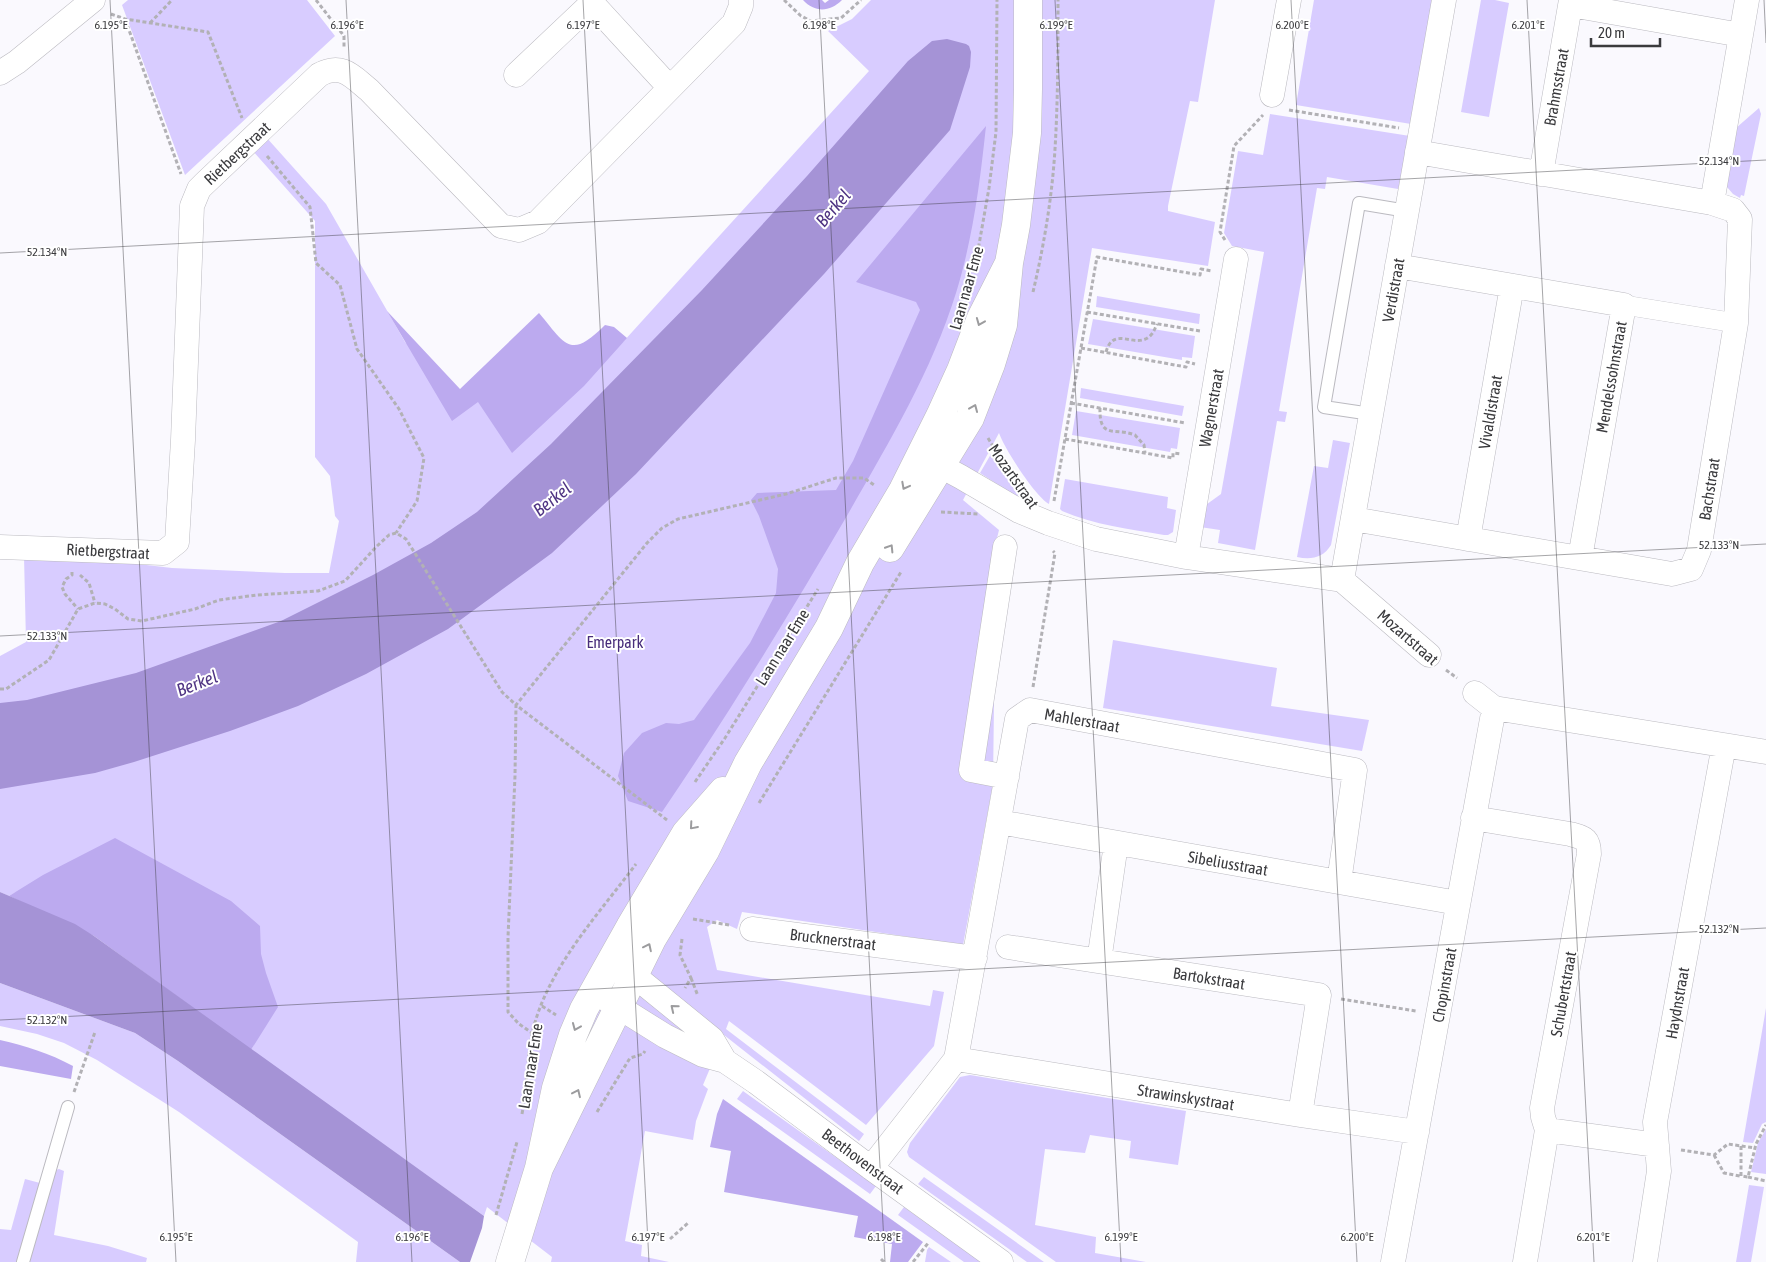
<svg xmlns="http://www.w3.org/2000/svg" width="1766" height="1262" viewBox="0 0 1766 1262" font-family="'Asap Condensed',sans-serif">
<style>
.green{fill:#d8ccff}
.forest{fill:#bcaaef}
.water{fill:#a593d6}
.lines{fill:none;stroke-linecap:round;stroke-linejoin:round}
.service-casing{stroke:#bbbac0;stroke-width:14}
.pedestrian-casing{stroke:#bbbac0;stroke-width:20}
.minor-casing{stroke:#bbbac0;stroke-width:25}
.tertiary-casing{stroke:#bbbac0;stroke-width:29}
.path{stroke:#b2b1b5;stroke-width:3;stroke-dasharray:4 2.5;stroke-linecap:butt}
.service{stroke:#fff;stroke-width:12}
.pedestrian{stroke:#fff;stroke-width:19}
.minor{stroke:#fff;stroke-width:24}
.tertiary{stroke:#fff;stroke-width:28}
.oneway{stroke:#9c9c9e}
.ticks{fill:none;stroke:#3a3a3d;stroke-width:1;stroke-opacity:0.45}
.labels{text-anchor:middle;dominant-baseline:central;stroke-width:4;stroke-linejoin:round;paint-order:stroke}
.street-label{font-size:16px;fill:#3a3a3d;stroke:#fff}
.park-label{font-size:16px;fill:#482d7b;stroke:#fff}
.water-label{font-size:18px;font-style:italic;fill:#4f3483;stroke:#fff}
.ticks-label{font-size:12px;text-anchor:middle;fill:#3a3a3d;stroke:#fff;stroke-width:4;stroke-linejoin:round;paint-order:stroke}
</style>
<rect width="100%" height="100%" fill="#faf9fe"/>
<path class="green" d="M128,0h179l28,36 -150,139 -63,-170z
M871,0h344l-17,102 -8,-1 -22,105v5l47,11 -7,44 -116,-18 -43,256c-14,-8 -45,-56 -50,-71l-36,67 36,30 -3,12 -3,242 -30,161 -221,-33 -5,17 -20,-9 -10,7 10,43 213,36 3,-16 11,2 -10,54 -68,79 -137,-104 -3,8 138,105 -5,7 -135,-106 -21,50 5,4 -12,32 -3,19 -48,-9 -20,110 17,4 -1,11 28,6h-118l1,-5 -65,-50 -3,9 -233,-166 3,-5 -161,-117 -77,-36 -7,4 -9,-4v-236l26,-14 -2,-86 63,2 85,10 113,5h44l10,-52 -4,-5 -5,-40 -15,-19v-236l-63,-71 14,-13 60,67 79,138 57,54 93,-46 68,-8 246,-271 -41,-40 24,-12z
M1314,0h119l-22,124 -115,-19z
M1481,0h14l14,3 -20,114 -28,-5z
M1759,108l2,6 -17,82 -3,-1 -1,3 -7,-4 -6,-7 9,-59z
M1270,114l140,22 -8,40 -4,13 -71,-12 -2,12 -8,-1 -38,223 8,1 -2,10 -8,-1 -22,129 -37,-7 2,-13 -20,-3 3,-20 18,-13 43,-242 -32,-6 -8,-13 14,-82 25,4z
M1097,296l103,18 -1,10 -103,-17z
M1093,319l102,17 -3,22 -10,-1v3l-94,-16z
M1081,388l103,18 -2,10 -102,-18z
M1076,411l104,17 -3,21 -6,-1 -1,4 -98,-17z
M1333,440l17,3 -19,102c-8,13 -20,15 -34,12l17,-91 14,2z
M991,454l27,41 -1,2 -37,-24z
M1065,479l103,18 -1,11 9,2 -3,22 -5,3h-4c-34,-6 -70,-10 -102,-24l-2,-2z
M1113,640l164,28 -6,38 98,14 -7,31 -259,-43z
M0,983l135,50 43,28 282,201h-104l2,-20 -179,-130 -82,-52 -33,-17 -27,-9 -37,-8z
M1766,1008v114l-4,2 -9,19 -10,-1z
M970,1075l216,36 -8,54 -49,-7 2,-17 -41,-6 -5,18 -40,-4 -10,76 61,12 -1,16 51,9h-90l-147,-105 -2,-5 3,-9 50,-66z
M743,1091l133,95 -6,8 -133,-95z
M1766,1129v45l-15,-2 7,-29z
M59,1169l5,2 -10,64 54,11 39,12 -1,4h-118l28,-92z
M924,1177l120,85h-17l-109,-78z
M25,1179l15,4 -23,79h-17v-33l11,1z
M1749,1185l15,2 -13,75h-15z
M904,1207l77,55h-17l-66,-47z
M929,1247l22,15h-26l2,-12z"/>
<path class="forest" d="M803,0h19l3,3 4,-3h13c-12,12 -27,13 -39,0z
M986,126c-6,56 -13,112 -30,167 -25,80 -67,149 -108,221 -59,101 -120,201 -186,298l-34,-11 -10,-25 6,-23 18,-20 24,-10 13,1 15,-4 56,-77 26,-50 2,-24 -19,-53 -8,-16 6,-7 79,-3 17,-29 67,-151 -4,-8 -60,-20z
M387,311l73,78 79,-76c27,32 31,47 66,12l9,2 13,11 -43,48 -72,67 -34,-51 -26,19z
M115,838l116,63 29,25 1,28 5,19 12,34 -27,43 -157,-114 -85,-40 34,-21z
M0,1040c26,6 49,13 73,26l-2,13 -71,-13z
M723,1099l200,143 -15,20h-18l2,-18 -38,-7 4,-21 -134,-24 7,-41 -21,-4 7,-33z"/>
<path class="water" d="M947,39l19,5 3,2 2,6 -1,15 -20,63 -126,144 -188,200 -84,79 -104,76 -82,45 -68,32 -68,25 -96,31 -39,11 -95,16v-86l27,-3 109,-27 145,-52 92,-46 58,-32 46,-31 74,-68 151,-154 105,-114 101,-115 24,-20z
M0,892l75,32 19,12 390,280 -2,12 -12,34h-10l-282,-201 -43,-28 -135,-50z"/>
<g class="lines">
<defs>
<path id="service" d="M1371,414l-47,-7 35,-204 48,8
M23,1262l45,-155"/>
<path id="pedestrian" d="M1624,305l112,18"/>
<path id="minor" d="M1571,5l170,30
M0,73l17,-11 76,-62
M516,75l76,-72 78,85
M1272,95l17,-95
M1541,174l30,-174
M1712,203l35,-203
M1397,266l227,39 -44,253
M924,457l37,20 58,34 29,12 48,16 90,18 156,23 87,75
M1353,519l319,55 19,-5 8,-19 37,-227 4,-104 -7,-9 -21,-7 -295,-51
M1468,539l44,-253
M0,547l163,6 14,-11 6,-102 9,-234 7,-17 5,-5 115,-109c23,-13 34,2 50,15l132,136 18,4 19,-8 196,-199 7,-17v-6
M1005,547l-34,223 36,7
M1186,557l50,-298
M1342,580l102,-580
M1475,693l19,15 272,44
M1473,818l97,16c14,4 19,4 19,20l-47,254 1,9 4,13 -22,132
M999,822l459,81
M752,929l223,29
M1008,947l311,48 -19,120
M1099,961l17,-117
M593,991l72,45 38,19 22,6 -13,-22 -91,-74
M956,1059l344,56 117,17
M725,1061l31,21 115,86 130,94
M1547,1130l110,15
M871,1168l85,-109 61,-340 13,-9 325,60 -16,112
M1393,1262l101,-554
M1645,1262l14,-91 -4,-49 69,-377"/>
<path id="tertiary" d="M890,548l80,-130 21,-54 12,-39 6,-62 7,-38 11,-92 1,-44v-89
M539,1168l113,-229 53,-88 43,-88 81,-135 31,-65 43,-73 37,-74 21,-46 20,-52 28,-55
M510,1262l29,-94 17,-80 17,-53 11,-26 46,-82 56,-94 37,-42"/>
</defs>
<use href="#service" class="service-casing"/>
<use href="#pedestrian" class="pedestrian-casing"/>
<use href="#minor" class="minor-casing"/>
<use href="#tertiary" class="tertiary-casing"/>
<path class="path" d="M316,0l28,36v12
M784,0l17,16 10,5 30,-3 20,-18
M111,14l14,5 83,13 34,86
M125,19l56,155
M150,23l22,-23
M1289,110l110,18
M267,156l43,51 6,56 24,22 17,64 42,60 25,49 -7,43 -21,32
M1225,240l-5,-8 14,-86 29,-31
M974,273l15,-85 7,-56 1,-132
M1033,292c11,-47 19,-94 22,-143 3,-50 3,-99 3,-149
M1087,312l113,19
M1081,348l105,19 1,-5 8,2
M1106,352c8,-28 30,-1 45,-17 3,-3 4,-7 6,-11
M1071,403l114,20
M1100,408c-1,32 15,19 35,27l9,10 1,8
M988,438l25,41
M1065,439l108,19v-5l8,1
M1054,501l43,-244 103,18 1,-6 11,2
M941,512l37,2
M72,572v3l-6,4 -4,8 3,7 13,15
M80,575l9,8 6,20
M1446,670l11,8
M1033,687l22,-134 -2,-2
M0,689h6l43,-29 29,-51 17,-6 10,1 10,5 13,10 14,2 53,-12 24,-9 38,-5 61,-4 27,-10 32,-35 12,-11 7,-2 10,6 96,153 14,13 -1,71 -7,161v75l11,12 13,9
M695,782l30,-44 93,-149
M759,803l142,-231
M667,820l-151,-115 131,-162 15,-15 16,-9 108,-25 50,-16h28l10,7
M693,919l36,6
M682,939l-2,16 11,23 -6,10
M691,978l7,18
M1341,999l75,12
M542,1006l14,9
M74,1092l21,-60
M597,1112l33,-54 13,-4 2,-3
M522,1114c5,-27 5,-54 10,-80 14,-64 66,-119 104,-170
M1741,1146v30l7,1 8,-33 10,-19
M1681,1150l33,5 14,-11 27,4
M1714,1155l10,18 16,3
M1748,1177l18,4
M496,1215l21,-73
M670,1239l18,-16
M881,1259l3,3
M913,1262l16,-20"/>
<use href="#service" class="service"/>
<use href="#pedestrian" class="pedestrian"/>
<use href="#minor" class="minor"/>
<use href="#tertiary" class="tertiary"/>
</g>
<defs><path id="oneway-chevron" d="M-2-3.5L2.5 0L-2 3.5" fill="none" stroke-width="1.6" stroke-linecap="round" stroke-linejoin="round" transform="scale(1.25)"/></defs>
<g class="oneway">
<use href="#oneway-chevron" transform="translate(980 322) rotate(112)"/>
<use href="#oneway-chevron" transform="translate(974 408) rotate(-67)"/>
<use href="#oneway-chevron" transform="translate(905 486) rotate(118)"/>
<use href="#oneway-chevron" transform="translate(890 548) rotate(-58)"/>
<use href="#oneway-chevron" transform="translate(693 826) rotate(131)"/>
<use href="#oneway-chevron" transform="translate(648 947) rotate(-64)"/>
<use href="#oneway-chevron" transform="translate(674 1008) rotate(-141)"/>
<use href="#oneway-chevron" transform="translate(576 1027) rotate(113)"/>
<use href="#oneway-chevron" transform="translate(577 1093) rotate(-65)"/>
</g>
<path class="ticks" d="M110,0l66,1262M346,0l66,1262M583,0l66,1262M819,0l66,1262M1055,0l66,1262M1291,0l66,1262M1527,0l67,1262M1764,0l2,43M0,253l1766,-93M0,636l1766,-92M0,1020l1766,-92"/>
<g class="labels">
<g class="street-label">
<text transform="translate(1556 87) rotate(-80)">Brahmsstraat</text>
<text transform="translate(237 153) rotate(-43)">Rietbergstraat</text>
<text transform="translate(966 288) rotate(-74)">Laan naar Eme</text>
<text transform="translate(1393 290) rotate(-80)">Verdistraat</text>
<text transform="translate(1611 377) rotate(-80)">Mendelssohnstraat</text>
<text transform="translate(1211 408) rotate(-80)">Wagnerstraat</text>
<text transform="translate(1490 412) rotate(-80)">Vivaldistraat</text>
<text transform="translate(1014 476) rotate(55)">Mozartstraat</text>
<text transform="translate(1709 489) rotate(-81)">Bachstraat</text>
<text transform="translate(108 551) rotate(3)">Rietbergstraat</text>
<text transform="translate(1408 637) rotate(41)">Mozartstraat</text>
<text transform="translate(782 647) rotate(-58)">Laan naar Eme</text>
<text transform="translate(1082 720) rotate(10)">Mahlerstraat</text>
<text transform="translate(1228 863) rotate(10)">Sibeliusstraat</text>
<text transform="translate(833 939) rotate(7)">Brucknerstraat</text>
<text transform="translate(1209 978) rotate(9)">Bartokstraat</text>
<text transform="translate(1444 985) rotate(-80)">Chopinstraat</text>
<text transform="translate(1563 994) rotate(-80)">Schubertstraat</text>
<text transform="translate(1677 1003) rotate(-80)">Haydnstraat</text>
<text transform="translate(530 1066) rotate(-81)">Laan naar Eme</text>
<text transform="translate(1186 1097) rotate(9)">Strawinskystraat</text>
<text transform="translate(863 1161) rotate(37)">Beethovenstraat</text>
</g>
<g class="park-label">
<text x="615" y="642">Emerpark</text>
</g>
<g class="water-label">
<text transform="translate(833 208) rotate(-49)">Berkel</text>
<text transform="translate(552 499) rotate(-38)">Berkel</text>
<text transform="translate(197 683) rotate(-21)">Berkel</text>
</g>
</g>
<g class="ticks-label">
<text x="111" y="29">6.195°E</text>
<text x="347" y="29">6.196°E</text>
<text x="583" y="29">6.197°E</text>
<text x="819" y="29">6.198°E</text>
<text x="1056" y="29">6.199°E</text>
<text x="1292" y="29">6.200°E</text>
<text x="1528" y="29">6.201°E</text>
<text x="1719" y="165">52.134°N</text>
<text x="47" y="256">52.134°N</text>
<text x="1719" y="549">52.133°N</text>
<text x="47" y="640">52.133°N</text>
<text x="1719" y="933">52.132°N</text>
<text x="47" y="1024">52.132°N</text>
<text x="176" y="1241">6.195°E</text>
<text x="412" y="1241">6.196°E</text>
<text x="648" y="1241">6.197°E</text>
<text x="884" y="1241">6.198°E</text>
<text x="1121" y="1241">6.199°E</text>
<text x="1357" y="1241">6.200°E</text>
<text x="1593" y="1241">6.201°E</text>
</g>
<path d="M1591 38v8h69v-8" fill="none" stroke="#3a3a3d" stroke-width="2.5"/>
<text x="1598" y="38" font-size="15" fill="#3a3a3d" stroke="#ffffff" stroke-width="4" paint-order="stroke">20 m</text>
</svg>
